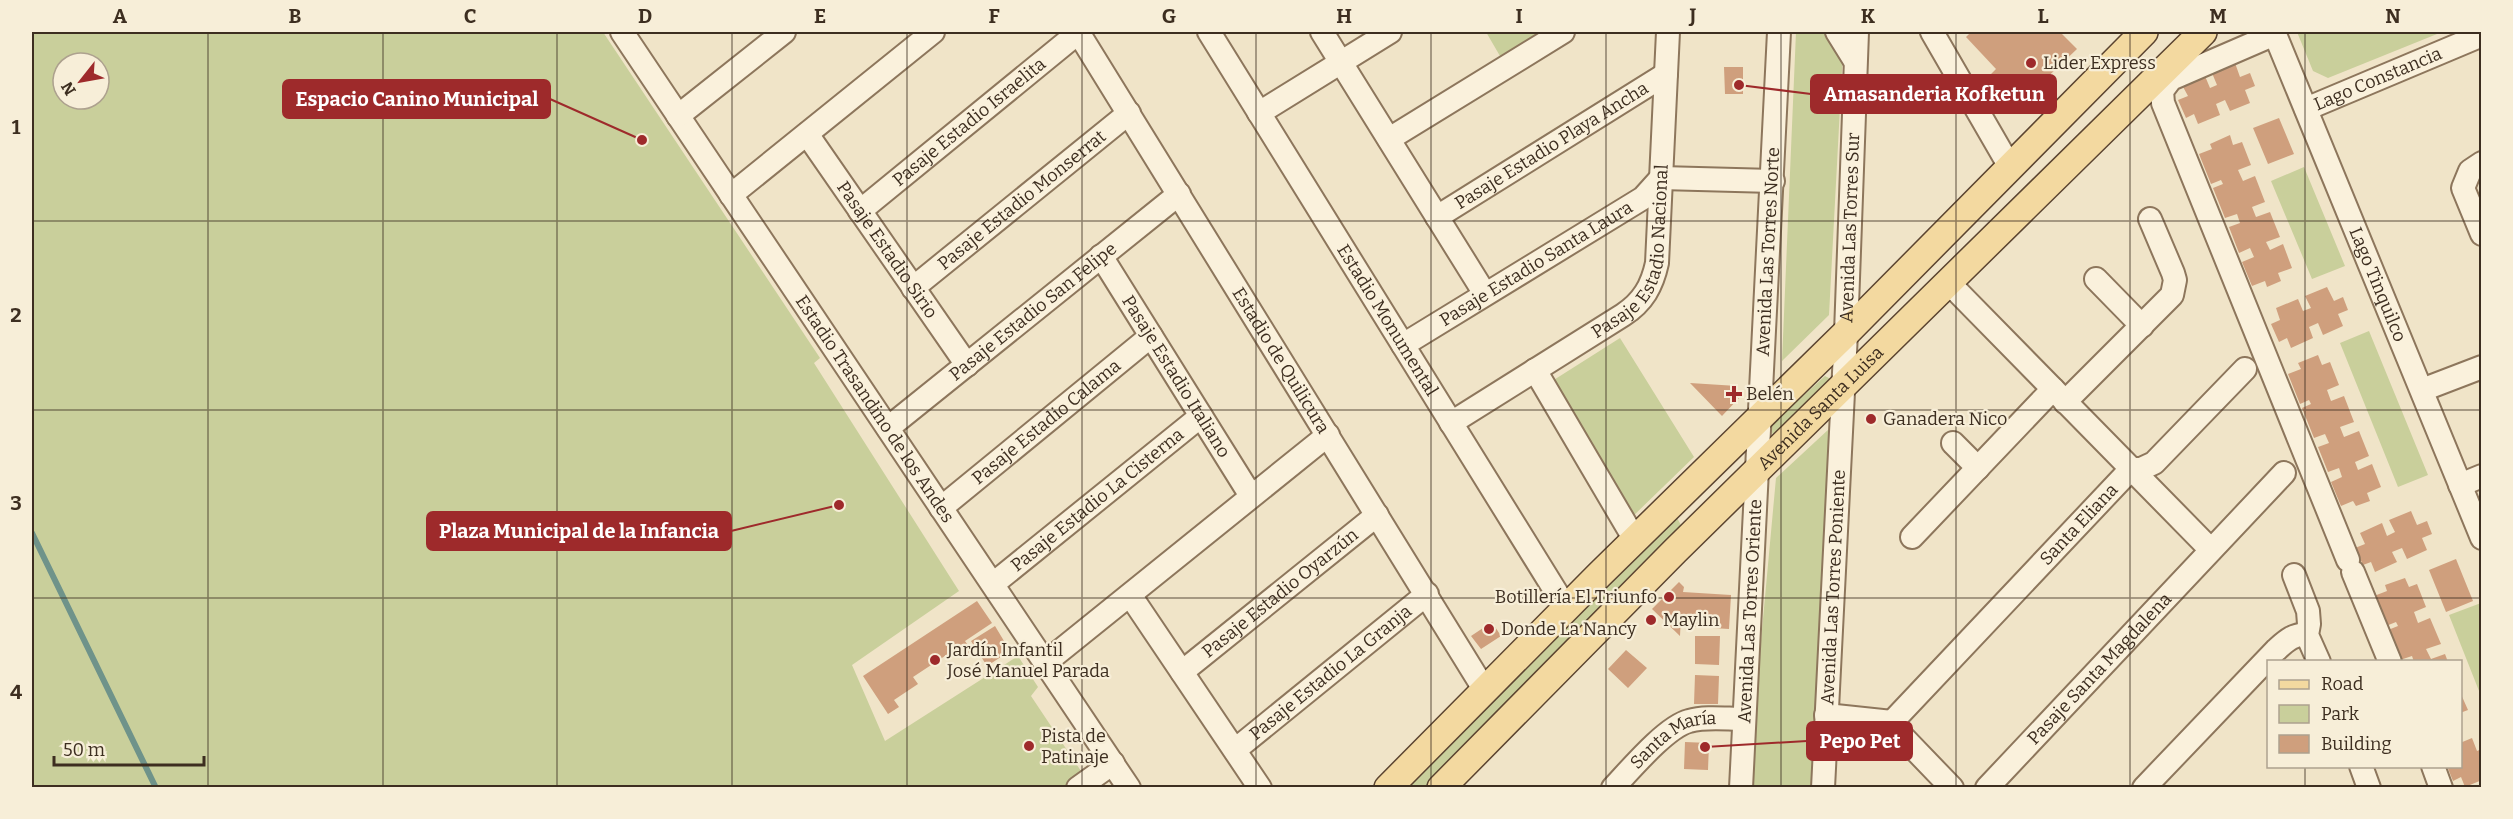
<svg xmlns="http://www.w3.org/2000/svg" width="2513" height="819" viewBox="0 0 2513 819" font-family="Bitter,serif">
<style>
.green{fill:#c9cf9b;fill-rule:evenodd}
.lines{fill:none;stroke-linecap:round;stroke-linejoin:round}
.stream{stroke:#6f938a;stroke-width:6}
.building{fill:#cf9f7d}
.minor-casing{stroke:#8d765c;stroke-width:26}
.major-casing{stroke:#5b4430;stroke-width:30}
.minor{stroke:#faf1dc;stroke-width:22}
.major{stroke:#f3d9a0;stroke-width:27}
.grid{fill:none;stroke:#3d2e20;stroke-width:1.5;stroke-opacity:0.55}
.poi-dot{fill:#9e2a2b;stroke:#f7eed8;stroke-width:2}
.labels{text-anchor:middle;dominant-baseline:central;stroke-width:4.5;stroke-linejoin:round;paint-order:stroke}
.poi-label{font-size:18px;fill:#3d2e20;stroke:#f7eed8;text-anchor:start}
.street-label{font-size:18px;fill:#3d2e20;stroke:#f7eed8}
.leader{fill:none;stroke:#9e2a2b;stroke-width:2}
.callout-dot{fill:#9e2a2b;stroke:#f7eed8;stroke-width:2}
.callout{fill:#9e2a2b;stroke:#9e2a2b;stroke-width:2}
.callout-label{font-size:20px;text-anchor:middle;font-weight:bold;fill:#fff}
.neatline{fill:none;stroke:#3d2e20;stroke-width:2}
.grid-label{font-size:20px;text-anchor:middle;font-weight:bold;fill:#3d2e20}
</style>
<rect width="100%" height="100%" fill="#f0e4c8"/>
<path class="green" d="M32,32h571l217,326 -6,5 145,228 -107,74 33,76 133,-85 20,31 -7,9 54,81 -15,11 -1038,-1zM63,63h36v36h-36z
M1486,32h55l-41,24z
M1796,32h48l-15,283 -47,46z
M2297,32h145l-114,46 -15,-7z
M2304,167l41,99 -33,13 -41,-98z
M2369,331l59,144 -30,12 -58,-144z
M1620,338l74,119 -64,62 -81,-136z
M1825,376l6,3 -54,62 -8,-13 3,-4z
M1829,429l-18,358 -58,1 5,-115 18,-195z
M1676,516l6,11 -257,260 -19,1z
M2481,603v93l-32,-81z"/>
<g class="lines">
<path class="stream" d="M32,533l124,255"/>
</g>
<path class="building" d="M1971,32h89l17,17 -62,59 -29,-29 10,-10 -30,-32z
M2235,63l5,14 10,-4 5,13 -10,4 5,13 -20,8 -5,-11 -9,4 4,11 -22,9 -4,-10 -8,4 -8,-18 10,-4 -6,-11 23,-9 5,12 7,-3 -5,-12z
M1724,67h19v27h-18z
M2279,118l15,36 -26,10 -15,-36z
M2230,135l3,10 9,-3 9,23 -13,5 5,11 12,-5 10,26 -13,5 4,10 14,-5 10,25 -14,5 4,8 13,-6 9,24 -14,5 3,8 -14,6 -2,-6 -13,5 -10,-24 12,-5 -4,-9 -11,5 -10,-26 11,-4 -3,-9 -12,4 -12,-30 10,-4 -2,-4 -10,4 -12,-30 13,-5 -2,-5z
M2327,287l7,14 9,-4 5,13 -10,4 5,12 -20,9 -5,-12 -9,4 4,11 -22,10 -4,-10 -8,4 -8,-18 9,-4 -4,-12 22,-9 5,12 8,-3 -6,-12z
M2318,355l4,10 8,-3 9,23 -12,5 4,11 13,-5 10,26 -14,5 4,10 15,-6 10,25 -14,6 3,8 14,-6 9,23 -14,6 3,8 -14,5 -3,-5 -12,5 -10,-24 11,-5 -3,-9 -11,4 -10,-25 11,-4 -4,-9 -11,4 -12,-30 9,-4 -2,-4 -9,4 -12,-30 13,-5 -3,-6z
M1690,383l47,3 2,12 -17,18z
M2411,511l6,14 10,-4 5,13 -10,4 5,12 -20,9 -5,-11 -10,4 5,10 -22,10 -4,-10 -8,3 -8,-17 10,-4 -5,-11 22,-10 5,13 8,-4 -6,-12z
M2456,559l17,42 -27,11 -17,-42z
M2405,578l4,9 8,-3 9,23 -12,5 4,11 12,-5 11,26 -15,5 5,10 14,-5 3,8h-34l-2,-6 -12,4 -12,-30 10,-4 -2,-4 -10,4 -12,-30 13,-5 -2,-6z
M1679,582l5,5 -1,5 48,3 -2,34 -48,-3v-10l-1,20 -28,-27z
M977,601l15,22 -27,18 8,12 -6,4 -7,-11 -47,31 5,7 -24,16 5,7 -11,7 -25,-38z
M1492,622l9,14 -20,13 -10,-13z
M995,626l15,25 -23,15 -16,-25z
M1695,636h25l-1,29 -24,-1z
M1626,650l21,18 -19,20 -20,-19z
M1695,675l24,1 -1,28h-24z
M2460,692l8,18 -8,3z
M2472,738l5,13 5,-2v31l-17,7 -4,-10 -8,4 -6,-15h13v-23z
M1685,742l24,1 -1,27 -24,-1z"/>
<g class="lines">
<defs>
<g id="minor">
<path id="s1" d="M622,32l507,756"/>
<path id="s2" d="M1078,32l406,657"/>
<path id="s3" d="M1209,32l357,576"/>
<path d="M1322,32l163,262"/>
<path d="M1837,32l18,29"/>
<path d="M1932,32l78,135"/>
<path id="s4" d="M2274,32l208,506"/>
<path d="M2275,34l-104,45 -9,12 1,12 185,457"/>
<path id="s5" d="M2306,109l176,-74"/>
<path d="M1259,113l131,-81"/>
<path d="M678,116l106,-84"/>
<path id="s6" d="M807,134l160,231"/>
<path d="M1389,139l174,-107"/>
<path d="M2482,163l-12,8 -7,17 19,46"/>
<path d="M731,195l202,-163"/>
<path id="s7" d="M860,211l219,-179"/>
<path id="s8" d="M1437,217l229,-143"/>
<path id="s9" d="M1101,256l150,240"/>
<path d="M2096,279l46,47"/>
<path d="M1948,282l263,268"/>
<path id="s10" d="M913,288l216,-175"/>
<path id="s11" d="M1403,345l240,-147 18,-20 112,3"/>
<path d="M1535,370l100,170"/>
<path d="M2422,390l60,-23"/>
<path d="M2065,402l107,-107 3,-15 -2,-7 -23,-54"/>
<path id="s12" d="M1451,423l172,-108c20,-13 29,-29 34,-52l11,-231"/>
<path id="s13" d="M888,428l291,-234"/>
<path d="M1953,443l25,25"/>
<path d="M2131,469h10l13,-6 91,-94"/>
<path d="M2460,485l22,-9"/>
<path id="s14" d="M941,508l210,-172"/>
<path d="M1912,537l141,-148"/>
<path d="M2353,572l37,90"/>
<path d="M2294,575l14,36 1,13 -2,11 12,27"/>
<path id="s15" d="M993,584l208,-168"/>
<path d="M1130,595l130,193"/>
<path d="M1045,663l283,-228"/>
<path id="s16" d="M1182,672l195,-157"/>
<path d="M1826,715l66,7"/>
<path id="s17" d="M1892,722l239,-253"/>
<path d="M1892,722l7,11 53,55"/>
<path id="s18" d="M1235,750l192,-156"/>
<path d="M2361,766l8,22"/>
<path d="M2433,766l8,22"/>
<path d="M1078,788l35,-25"/>
<path id="s19" d="M1613,788c17,-18 53,-61 76,-67 17,-5 37,-2 55,-2"/>
<path id="s20" d="M1741,788l38,-756"/>
<path id="s21" d="M1823,788l23,-455 11,-301"/>
<path id="s22" d="M1987,788l297,-315"/>
<path d="M2144,788l132,-138c9,-8 18,-17 31,-15"/>
</g>
<g id="major">
<path d="M1388,788l211,-213 247,-242 298,-301"/>
<path id="s23" d="M1441,788l234,-237 528,-519"/>
</g>
</defs>
<use href="#minor" class="minor-casing"/>
<use href="#major" class="major-casing"/>
<use href="#minor" class="minor"/>
<use href="#major" class="major"/>
</g>
<path class="grid" d="M208,32v756M383,32v756M557,32v756M732,32v756M907,32v756M1082,32v756M1256,32v756M1431,32v756M1606,32v756M1781,32v756M1956,32v756M2130,32v756M2305,32v630M32,221h2450M32,410h2450M32,598h2450M2305,766v22"/>
<g class="poi-dot">
<circle cx="2031" cy="63" r="6"/>
<path d="M1731 385h6v6h6v6h-6v6h-6v-6h-6v-6h6z"/>
<circle cx="1871" cy="419" r="6"/>
<circle cx="1669" cy="597" r="6"/>
<circle cx="1651" cy="620" r="6"/>
<circle cx="1489" cy="629" r="6"/>
<circle cx="935" cy="660" r="6"/>
<circle cx="1029" cy="746" r="6"/>
</g>
<g class="labels">
<g class="poi-label">
<text x="2043" y="63">Lider Express</text>
<text x="1746" y="394">Belén</text>
<text x="1883" y="419">Ganadera Nico</text>
<text x="1657" y="597" text-anchor="end">Botillería El Triunfo</text>
<text x="1663" y="620">Maylin</text>
<text x="1501" y="629">Donde La Nancy</text>
<text x="947" y="650">Jardín Infantil<tspan x="947" dy="21">José Manuel Parada</tspan></text>
<text x="1041" y="736">Pista de<tspan x="1041" dy="21">Patinaje</tspan></text>
</g>
<g class="street-label">
<text stroke="none"><textPath href="#s5" startOffset="78">Lago Constancia</textPath></text>
<text stroke="none"><textPath href="#s7" startOffset="141">Pasaje Estadio Israelita</textPath></text>
<text stroke="none"><textPath href="#s8" startOffset="135">Pasaje Estadio Playa Ancha</textPath></text>
<text stroke="none"><textPath href="#s10" startOffset="140">Pasaje Estadio Monserrat</textPath></text>
<text stroke="none"><textPath href="#s21" startOffset="561">Avenida Las Torres Sur</textPath></text>
<text stroke="none"><textPath href="#s12" startOffset="267">Pasaje Estadio Nacional</textPath></text>
<text stroke="none"><textPath href="#s6" startOffset="141">Pasaje Estadio Sirio</textPath></text>
<text stroke="none"><textPath href="#s20" startOffset="537">Avenida Las Torres Norte</textPath></text>
<text stroke="none"><textPath href="#s11" startOffset="156">Pasaje Estadio Santa Laura</textPath></text>
<text stroke="none"><textPath href="#s4" startOffset="273">Lago Tinquilco</textPath></text>
<text stroke="none"><textPath href="#s13" startOffset="186">Pasaje Estadio San Felipe</textPath></text>
<text stroke="none"><textPath href="#s3" startOffset="339">Estadio Monumental</textPath></text>
<text stroke="none"><textPath href="#s2" startOffset="386">Estadio de Quilicura</textPath></text>
<text stroke="none"><textPath href="#s9" startOffset="142">Pasaje Estadio Italiano</textPath></text>
<text stroke="none"><textPath href="#s23" startOffset="537">Avenida Santa Luisa</textPath></text>
<text stroke="none"><textPath href="#s1" startOffset="454">Estadio Trasandino de los Andes</textPath></text>
<text stroke="none"><textPath href="#s14" startOffset="136">Pasaje Estadio Calama</textPath></text>
<text stroke="none"><textPath href="#s15" startOffset="134">Pasaje Estadio La Cisterna</textPath></text>
<text stroke="none"><textPath href="#s17" startOffset="272">Santa Eliana</textPath></text>
<text stroke="none"><textPath href="#s21" startOffset="201">Avenida Las Torres Poniente</textPath></text>
<text stroke="none"><textPath href="#s16" startOffset="126">Pasaje Estadio Oyarzún</textPath></text>
<text stroke="none"><textPath href="#s20" startOffset="177">Avenida Las Torres Oriente</textPath></text>
<text stroke="none"><textPath href="#s22" startOffset="164">Pasaje Santa Magdalena</textPath></text>
<text stroke="none"><textPath href="#s18" startOffset="123">Pasaje Estadio La Granja</textPath></text>
<text stroke="none"><textPath href="#s19" startOffset="80">Santa María</textPath></text>
</g>
</g>
<path class="leader" d="M1739 85L1811 94M642 140L550 99M839 505L731 531M1705 747L1807 741"/>
<g class="callout-dot">
<circle cx="1739" cy="85" r="6"/>
<circle cx="642" cy="140" r="6"/>
<circle cx="839" cy="505" r="6"/>
<circle cx="1705" cy="747" r="6"/>
</g>
<g class="callout">
<rect x="1811" y="75" width="245" height="38" rx="6"/>
<rect x="283" y="80" width="267" height="38" rx="6"/>
<rect x="427" y="512" width="304" height="38" rx="6"/>
<rect x="1807" y="722" width="105" height="38" rx="6"/>
</g>
<g class="callout-label">
<text x="1934" y="101">Amasanderia Kofketun</text>
<text x="417" y="106">Espacio Canino Municipal</text>
<text x="579" y="538">Plaza Municipal de la Infancia</text>
<text x="1860" y="748">Pepo Pet</text>
</g>
<rect width="2513" height="819" fill="none" stroke="#f7eed8" stroke-width="66"/>
<rect x="2267" y="660" width="195" height="108" fill="#f7eed8" stroke="#ada18e" stroke-width="1.5"/>
<rect x="2279" y="680" width="30" height="9" fill="#f3d9a0" stroke="#ada18e" stroke-width="1.5"/>
<text x="2321" y="690" font-size="18" fill="#3d2e20">Road</text>
<rect x="2279" y="705" width="30" height="18" fill="#c9cf9b" stroke="#ada18e" stroke-width="1.5"/>
<text x="2321" y="720" font-size="18" fill="#3d2e20">Park</text>
<rect x="2279" y="735" width="30" height="18" fill="#cf9f7d" stroke="#ada18e" stroke-width="1.5"/>
<text x="2321" y="750" font-size="18" fill="#3d2e20">Building</text>
<g transform="translate(81 81) rotate(239)"><circle r="28" fill="#f7eed8" stroke="#ada18e" stroke-width="1.5"/>
<path d="M0-4.5L10 22L0 15L-10 22Z" fill="#9e2a2b"/>
<text y="-9" font-size="16" font-weight="bold" text-anchor="middle" fill="#3d2e20">N</text>
</g>
<path d="M54 756v9h150v-9" fill="none" stroke="#3d2e20" stroke-width="3"/>
<text x="63" y="756" font-size="18" fill="#3d2e20" stroke="#f7eed8" stroke-width="4.5" paint-order="stroke">50 m</text>
<rect x="33" y="33" width="2447" height="753" class="neatline"/>
<g class="grid-label">
<text x="120" y="23">A</text>
<text x="295" y="23">B</text>
<text x="470" y="23">C</text>
<text x="645" y="23">D</text>
<text x="820" y="23">E</text>
<text x="994" y="23">F</text>
<text x="1169" y="23">G</text>
<text x="1344" y="23">H</text>
<text x="1519" y="23">I</text>
<text x="1693" y="23">J</text>
<text x="1868" y="23">K</text>
<text x="2043" y="23">L</text>
<text x="2218" y="23">M</text>
<text x="2393" y="23">N</text>
<text x="16" y="134">1</text>
<text x="16" y="322">2</text>
<text x="16" y="510">3</text>
<text x="16" y="699">4</text>
</g>
</svg>
